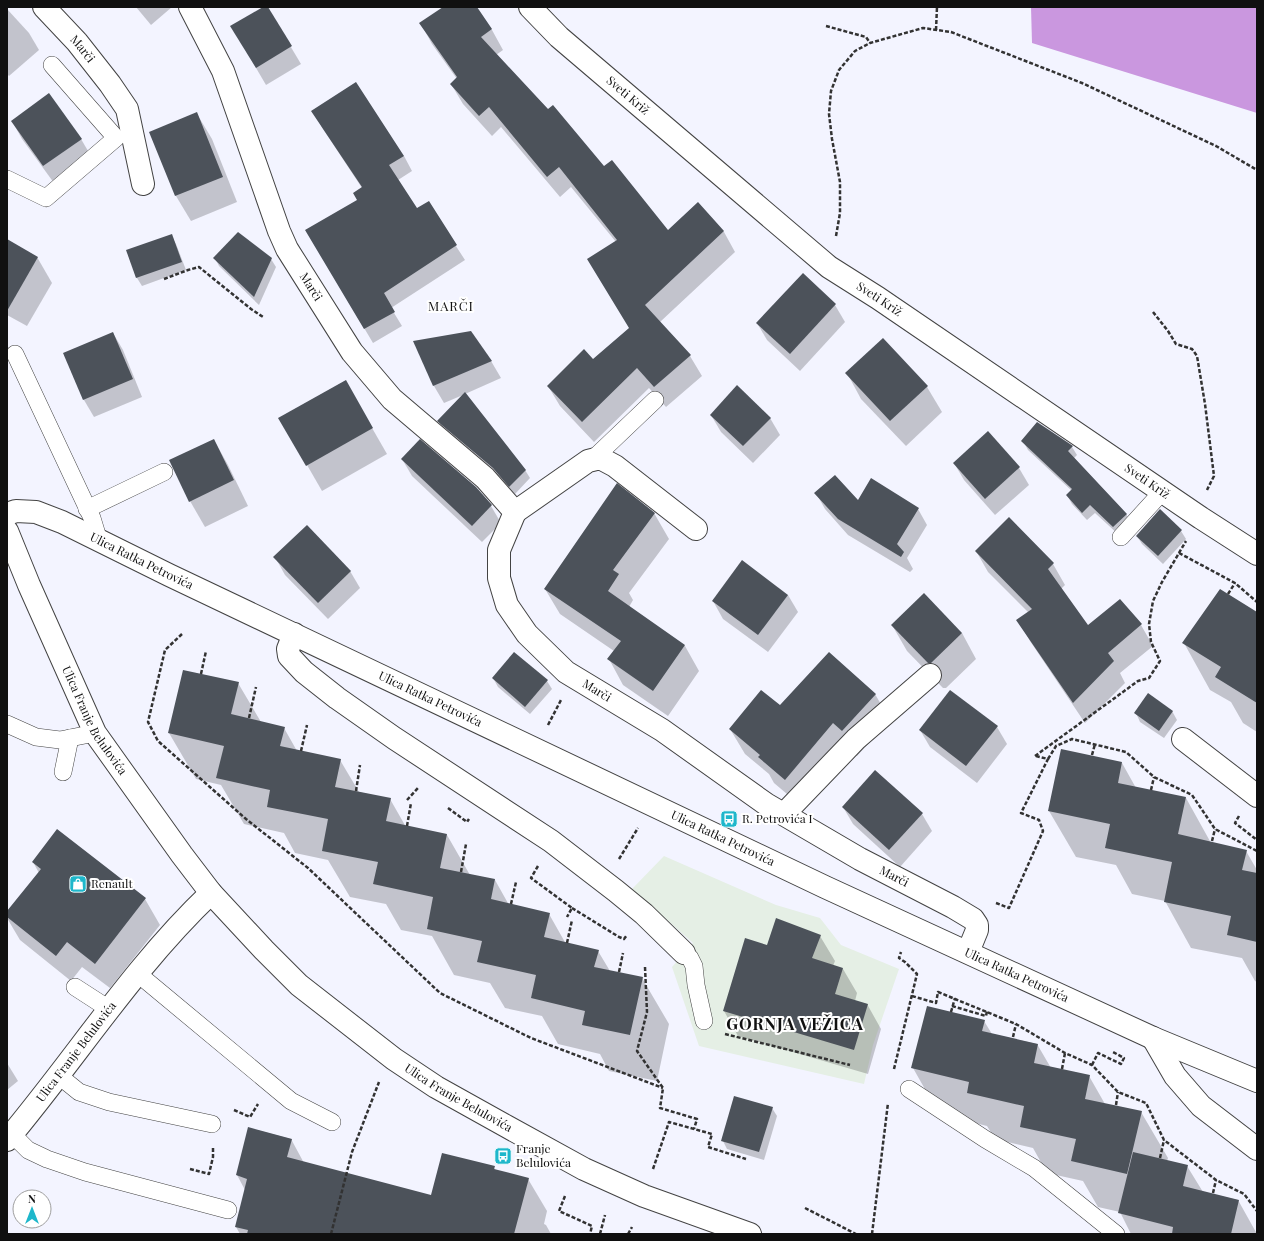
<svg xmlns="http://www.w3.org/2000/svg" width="1264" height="1241" font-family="'Playfair Display',serif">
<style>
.industrial{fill:#e5efe5}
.forest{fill:#ca97df}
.shadow{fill:#0003}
.building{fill:#4c525a}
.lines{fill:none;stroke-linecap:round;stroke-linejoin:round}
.lane-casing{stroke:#434343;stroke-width:18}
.street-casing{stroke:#434343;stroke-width:24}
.path{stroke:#323232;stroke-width:2.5;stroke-dasharray:4 2;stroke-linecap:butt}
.lane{stroke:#fff;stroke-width:17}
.street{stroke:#fff;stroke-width:22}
.labels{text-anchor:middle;stroke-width:4;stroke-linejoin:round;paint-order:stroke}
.street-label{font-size:12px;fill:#101010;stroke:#fff}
.poi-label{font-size:12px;fill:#101010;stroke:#fff;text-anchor:start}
.neighbourhood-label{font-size:13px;letter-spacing:1px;fill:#101010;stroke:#fff}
.district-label{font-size:16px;font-weight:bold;letter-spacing:1px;fill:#101010;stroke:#fff}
</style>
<rect width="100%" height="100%" fill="#f3f4ff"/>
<path class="industrial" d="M 664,856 L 776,905 L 820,918 L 841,945 L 899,969 L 873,1045 L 864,1084 L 699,1046 L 672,967 L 693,943 L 632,889 Z"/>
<path class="forest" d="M 1031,7 L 1257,7 L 1257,113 L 1032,43 Z"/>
<g class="shadow">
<path d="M 136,7 L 172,7 L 151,25 Z"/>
<path d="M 265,7 L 267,7 L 301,64 L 266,85 L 242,44 Z"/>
<path d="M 444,7 L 476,7 L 492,30 L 503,50 L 496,55 L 604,168 L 668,232 L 698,204 L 724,232 L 735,252 L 660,322 L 690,356 L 702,376 L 666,407 L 649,388 L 594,442 L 560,406 L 548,386 L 593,360 L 630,328 L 616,242 L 571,187 L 560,197 L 501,127 L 492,136 L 463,104 L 451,84 L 457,79 L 432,44 L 421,24 Z"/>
<path d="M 7,9 L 29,33 L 39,50 L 9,76 L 7,74 Z"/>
<path d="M 197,114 L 212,139 L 237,202 L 191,221 L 176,196 L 150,133 Z"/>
<path d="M 12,121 L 81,139 L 91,156 L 54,183 L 22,139 Z"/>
<path d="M 321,126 L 404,156 L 412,171 L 398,180 L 417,210 L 428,203 L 465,260 L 391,308 L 402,326 L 373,343 L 315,245 L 358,200 L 362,188 Z"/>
<path d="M 171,235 L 176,244 L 186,270 L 142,286 L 137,278 L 127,251 Z"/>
<path d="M 7,240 L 37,257 L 52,283 L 27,326 L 7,315 Z"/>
<path d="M 215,258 L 271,259 L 276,267 L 259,305 L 219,266 Z"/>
<path d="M 803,274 L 835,305 L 845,322 L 800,371 L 767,340 L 757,323 Z"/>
<path d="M 113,333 L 123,350 L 142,397 L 94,417 L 84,400 L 64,354 Z"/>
<path d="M 883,340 L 927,387 L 942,412 L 906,446 L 861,399 L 847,373 Z"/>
<path d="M 415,342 L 491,361 L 501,378 L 465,394 L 525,470 L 530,478 L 515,494 L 499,477 L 443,429 L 438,421 L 463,395 L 444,403 L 434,386 Z"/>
<path d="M 345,381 L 387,454 L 322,491 L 280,418 Z"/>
<path d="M 711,415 L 770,418 L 780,435 L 753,463 L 721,432 Z"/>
<path d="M 214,440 L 228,465 L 248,506 L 205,527 L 190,501 Z"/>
<path d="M 1023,441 L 1072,447 L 1077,455 L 1074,458 L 1126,514 L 1131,522 L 1119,535 L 1095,513 L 1087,520 L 1072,504 L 1067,495 L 1072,491 L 1028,450 Z"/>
<path d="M 402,459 L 491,506 L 501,523 L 482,542 L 412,476 Z"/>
<path d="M 954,463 L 1019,468 L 1029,485 L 995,515 L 964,480 Z"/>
<path d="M 816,493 L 858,501 L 918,509 L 927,525 L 907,558 L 913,569 L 910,572 L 848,535 L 825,509 Z"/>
<path d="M 1160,511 L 1181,531 L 1186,539 L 1163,564 L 1142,544 L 1137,536 Z"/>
<path d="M 654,513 L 669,539 L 629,593 L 633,600 L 629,607 L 685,646 L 699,671 L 668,716 L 623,685 L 609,659 L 614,651 L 560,614 L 545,589 Z"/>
<path d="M 976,551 L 1053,564 L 1065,585 L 1061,589 L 1088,627 L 1120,601 L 1141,625 L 1153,646 L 1120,673 L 1125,683 L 1085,723 L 1030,641 L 1018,620 L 1029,613 L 988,572 Z"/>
<path d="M 275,557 L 350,571 L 360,588 L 328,619 L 285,575 Z"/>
<path d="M 788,595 L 798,612 L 768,652 L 723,619 L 713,601 Z"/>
<path d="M 1257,615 L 1257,732 L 1243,723 L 1231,702 L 1210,690 L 1184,643 Z"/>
<path d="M 892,625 L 962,633 L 976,659 L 946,688 L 943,688 L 907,651 Z"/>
<path d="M 493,678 L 547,681 L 552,689 L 530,714 L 498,687 Z"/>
<path d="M 238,683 L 261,722 L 284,728 L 297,751 L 340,760 L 359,792 L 390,799 L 406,827 L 447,835 L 470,875 L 495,880 L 509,905 L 549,914 L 566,944 L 598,951 L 610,971 L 642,978 L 669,1024 L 657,1081 L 609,1071 L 600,1054 L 558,1044 L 542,1016 L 505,1008 L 490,983 L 454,975 L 432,936 L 401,930 L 386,904 L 350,897 L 328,860 L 295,853 L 284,833 L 244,824 L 221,785 L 196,779 L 169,733 Z"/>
<path d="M 875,694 L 890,720 L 857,756 L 848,748 L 800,805 L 774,783 L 769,774 L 745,754 L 730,729 L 780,707 Z"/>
<path d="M 1172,711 L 1177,720 L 1164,738 L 1140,722 L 1136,713 Z"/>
<path d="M 997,727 L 1007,744 L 977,783 L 930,747 L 920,730 Z"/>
<path d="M 1122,763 L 1136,788 L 1186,798 L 1211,843 L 1246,851 L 1257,870 L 1257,982 L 1255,981 L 1242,958 L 1191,948 L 1165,901 L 1132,894 L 1116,865 L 1076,857 L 1049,811 Z"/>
<path d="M 843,807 L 922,814 L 932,831 L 900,867 L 853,824 Z"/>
<path d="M 33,862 L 145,899 L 160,925 L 110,988 L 82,967 L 71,981 L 20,940 L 7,918 L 7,913 L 39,873 Z"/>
<path d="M 820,936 L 835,961 L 833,966 L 843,969 L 857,993 L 855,1001 L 867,1004 L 881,1029 L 868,1074 L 738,1036 L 724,1011 L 767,946 Z"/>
<path d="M 984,1021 L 992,1034 L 1037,1044 L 1051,1068 L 1089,1076 L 1105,1104 L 1141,1112 L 1168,1158 L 1167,1161 L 1187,1166 L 1203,1192 L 1238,1200 L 1257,1234 L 1131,1234 L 1120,1212 L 1098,1207 L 1083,1181 L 1047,1173 L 1033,1148 L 995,1139 L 987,1126 L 939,1114 L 913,1068 Z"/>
<path d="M 7,1063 L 18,1081 L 7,1090 Z"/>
<path d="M 772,1108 L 777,1116 L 764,1160 L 727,1149 L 723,1141 Z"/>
<path d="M 249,1128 L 291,1139 L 304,1163 L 431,1196 L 494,1167 L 496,1171 L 528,1179 L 547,1211 L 544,1224 L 546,1225 L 551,1234 L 240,1234 L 236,1227 L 245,1190 L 237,1175 Z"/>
</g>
<g class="building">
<path d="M 263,7 L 268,7 L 292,46 L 256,68 L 230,26 Z"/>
<path d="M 443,7 L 477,7 L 492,29 L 481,37 L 548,109 L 553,105 L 604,166 L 612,160 L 668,230 L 698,202 L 724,231 L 645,305 L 691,355 L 654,387 L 637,368 L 582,422 L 547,386 L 584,349 L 593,359 L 629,328 L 587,259 L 617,240 L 559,167 L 547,177 L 489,107 L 479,116 L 450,84 L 457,77 L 419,23 Z"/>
<path d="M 356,82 L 404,156 L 389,165 L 417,208 L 429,201 L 457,245 L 384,293 L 395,312 L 364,329 L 305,230 L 357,200 L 353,193 L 362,187 L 311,111 Z"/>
<path d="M 49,93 L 82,139 L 43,166 L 11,121 Z"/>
<path d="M 197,112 L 223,177 L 175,196 L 149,132 Z"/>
<path d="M 238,232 L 272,258 L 254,297 L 213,258 Z"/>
<path d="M 172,234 L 182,262 L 136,278 L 126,250 Z"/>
<path d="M 7,239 L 38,257 L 7,311 Z"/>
<path d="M 803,273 L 836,304 L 790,354 L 756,323 Z"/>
<path d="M 471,331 L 492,361 L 433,386 L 413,341 Z"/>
<path d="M 113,332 L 133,379 L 83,400 L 63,353 Z"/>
<path d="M 883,338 L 928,386 L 890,421 L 845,373 Z"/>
<path d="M 346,380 L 373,428 L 306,466 L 278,418 Z"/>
<path d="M 737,385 L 771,418 L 743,446 L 710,415 Z"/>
<path d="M 465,392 L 526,470 L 509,487 L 493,468 L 437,421 Z"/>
<path d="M 1037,422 L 1073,446 L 1068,451 L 1127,514 L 1113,527 L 1090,505 L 1082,513 L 1066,495 L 1072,489 L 1021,441 Z"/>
<path d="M 988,431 L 1020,467 L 985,499 L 953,463 Z"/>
<path d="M 214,439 L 234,480 L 189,502 L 169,460 Z"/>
<path d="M 420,439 L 476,487 L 492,505 L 472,526 L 401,459 Z"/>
<path d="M 835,475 L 858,500 L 871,478 L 919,508 L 897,544 L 904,552 L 901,557 L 838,519 L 814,493 Z"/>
<path d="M 617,483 L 655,513 L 613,570 L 619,574 L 608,591 L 685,645 L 653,691 L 607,659 L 621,641 L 544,589 Z"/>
<path d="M 1160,509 L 1182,530 L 1158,556 L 1136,536 Z"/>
<path d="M 1009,517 L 1054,563 L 1048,569 L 1088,625 L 1120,599 L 1142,624 L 1108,653 L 1114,661 L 1073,703 L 1016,620 L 1032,609 L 975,551 Z"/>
<path d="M 307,525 L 351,571 L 318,603 L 273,557 Z"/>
<path d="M 742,560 L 788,595 L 758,635 L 712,601 Z"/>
<path d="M 1220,589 L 1257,612 L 1257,703 L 1215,677 L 1221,667 L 1182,643 Z"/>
<path d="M 924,593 L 962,633 L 931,663 L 928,663 L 891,625 Z"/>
<path d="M 514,652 L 548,680 L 525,707 L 492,678 Z"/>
<path d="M 829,652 L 876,694 L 842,731 L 833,723 L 785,780 L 758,757 L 760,755 L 729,729 L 761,690 L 780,705 Z"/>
<path d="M 183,670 L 239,682 L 231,714 L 285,727 L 280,746 L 341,759 L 335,787 L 391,798 L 386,821 L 447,834 L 440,868 L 495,879 L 491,899 L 550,913 L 544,937 L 599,950 L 594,967 L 643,977 L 630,1035 L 582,1025 L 585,1011 L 531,998 L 536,975 L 477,962 L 482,941 L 427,929 L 433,897 L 373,884 L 378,862 L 322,851 L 328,819 L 267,807 L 270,790 L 216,778 L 224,746 L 168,733 Z"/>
<path d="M 950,690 L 998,726 L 966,766 L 919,730 Z"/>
<path d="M 1148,693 L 1173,711 L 1159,731 L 1134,713 Z"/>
<path d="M 1061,749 L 1122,762 L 1118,783 L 1186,797 L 1178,834 L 1247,850 L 1242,870 L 1257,873 L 1257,942 L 1227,935 L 1231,916 L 1164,902 L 1172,862 L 1105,848 L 1110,824 L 1048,811 Z"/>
<path d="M 875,770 L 923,813 L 889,850 L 842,807 Z"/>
<path d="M 57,829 L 146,898 L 95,964 L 67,942 L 56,956 L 7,917 L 7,911 L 41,869 L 32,862 Z"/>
<path d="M 776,918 L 821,935 L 812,958 L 843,968 L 835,994 L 868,1004 L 854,1050 L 723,1011 L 745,938 L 767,945 Z"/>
<path d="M 927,1006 L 985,1020 L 982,1031 L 1038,1044 L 1034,1063 L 1090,1075 L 1085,1099 L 1142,1111 L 1127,1174 L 1071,1161 L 1076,1139 L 1020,1127 L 1024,1106 L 967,1093 L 969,1082 L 911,1068 Z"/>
<path d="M 734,1096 L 773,1107 L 759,1152 L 721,1141 Z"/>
<path d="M 248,1127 L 292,1139 L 287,1157 L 431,1195 L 442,1153 L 495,1166 L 494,1169 L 529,1178 L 514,1234 L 247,1234 L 248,1230 L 235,1227 L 247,1179 L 236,1175 Z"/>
<path d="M 1133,1152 L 1188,1165 L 1183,1186 L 1239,1200 L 1231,1234 L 1172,1234 L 1173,1227 L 1118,1213 Z"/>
</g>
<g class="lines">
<defs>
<g id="lane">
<path d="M 7,179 L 46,198 L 116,138 L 52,65"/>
<path d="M 15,354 L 92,518 L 99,541"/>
<path d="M 592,460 L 655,400"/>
<path d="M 87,509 L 164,472"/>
<path d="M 1121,537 L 1162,492"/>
<path d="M 7,724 L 36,737 L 60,740 L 95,733"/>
<path d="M 63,772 L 70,738"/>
<path d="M 684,953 L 690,958 L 694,966 L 696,985 L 704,1021"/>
<path d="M 137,973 L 291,1101 L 332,1122"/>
<path d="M 75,987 L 109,1009"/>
<path d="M 58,1075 L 79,1092 L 109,1102 L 212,1124"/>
<path d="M 909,1089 L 985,1139 L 1034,1168 L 1116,1234"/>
<path d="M 12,1134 L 28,1150 L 47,1159 L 85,1172 L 228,1210"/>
</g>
<g id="street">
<path id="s1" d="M 44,7 L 77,42 L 110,84 L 127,109 L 143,184"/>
<path id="s2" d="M 190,7 L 223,71 L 279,231 L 287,249 L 352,352 L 392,399 L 485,478 L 515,512 L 588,461 L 600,458 L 615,466 L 696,529"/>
<path id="s3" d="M 530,7 L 559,37 L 829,267 L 878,298 L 1201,518 L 1257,554"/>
<path id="s4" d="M 515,512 L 499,550 L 499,578 L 507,605 L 527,634 L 566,672 L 662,730 L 766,804 L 860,859 L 953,907 L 973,919 L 977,925 L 977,930 L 968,952"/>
<path id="s5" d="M 7,514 L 16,511 L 36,512 L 62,522 L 169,575 L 825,887 L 1153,1038 L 1257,1081"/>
<path id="s6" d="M 7,531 L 29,585 L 95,733 L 182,855 L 211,893 L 264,950 L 299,985 L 394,1059 L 436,1087 L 506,1126 L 584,1169 L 644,1196 L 750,1234"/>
<path d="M 294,634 L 288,649 L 289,656 L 304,672 L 337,698 L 394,738 L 551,841 L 616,891 L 644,914 L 684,953"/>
<path d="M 1183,739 L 1257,796"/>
<path d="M 784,814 L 856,739 L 930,675"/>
<path d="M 1153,1038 L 1175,1076 L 1201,1106 L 1257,1149"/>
<path id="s7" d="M 7,1140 C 76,1058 133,967 211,893"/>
</g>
</defs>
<use href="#lane" class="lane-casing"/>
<use href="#street" class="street-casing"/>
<g class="path">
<path d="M 826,26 L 866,37 L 870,43"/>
<path d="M 936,30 L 937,7"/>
<path d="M 836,236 L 840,213 L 840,182 L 832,139 L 829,114 L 831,91 L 839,70 L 855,51 L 870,43 L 923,28 L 951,32 L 1082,83 L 1216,146 L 1257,170"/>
<path d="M 164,279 L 188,270 L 199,267 L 251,309 L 263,317"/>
<path d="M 1153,312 L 1168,331 L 1176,344 L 1192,349 L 1197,356 L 1205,404 L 1214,476 L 1207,490"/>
<path d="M 1179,553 L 1235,583 L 1257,602"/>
<path d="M 1228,594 L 1235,583"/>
<path d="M 182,634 L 165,650 L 148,722 L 158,741 L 246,819 L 308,868 L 440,993 L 531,1038 L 663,1088"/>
<path d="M 201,674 L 206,651"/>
<path d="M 249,718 L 256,687"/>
<path d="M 548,725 L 561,700"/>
<path d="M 301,751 L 307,725"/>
<path d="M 1092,755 L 1095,744"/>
<path d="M 1035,756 L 1138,681 L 1149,678 L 1160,661 L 1151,642 L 1149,624 L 1153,601 L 1162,582 L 1186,541"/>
<path d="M 1048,759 L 1056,746 L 1072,739 L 1126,752 L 1154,777 L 1192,795 L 1215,829 L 1257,851"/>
<path d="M 1151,790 L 1154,777"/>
<path d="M 356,791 L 360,765"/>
<path d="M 407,800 L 418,788 L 417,787"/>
<path d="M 448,808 L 467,822 L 469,819"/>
<path d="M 1239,816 L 1235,823 L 1257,840"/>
<path d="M 407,826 L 411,803"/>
<path d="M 1212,841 L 1215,829"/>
<path d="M 619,859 L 638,828"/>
<path d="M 538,866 L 531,878 L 572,908 L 567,917"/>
<path d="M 461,872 L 466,844"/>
<path d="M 996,903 L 1009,908 L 1043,831 L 1039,820 L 1021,813 L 1048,759 L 1036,756"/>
<path d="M 511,904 L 516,882"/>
<path d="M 572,908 L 619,937 L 624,939 L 627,935"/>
<path d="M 567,943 L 572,920"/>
<path d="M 645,967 L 647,1012 L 637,1051 L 663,1088 L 660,1108 L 697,1119 L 694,1129"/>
<path d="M 619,972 L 623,953"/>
<path d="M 912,996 L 936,1003 L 938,992 L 1016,1024 L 1065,1053 L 1092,1065 L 1118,1092 L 1146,1103 L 1164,1140 L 1216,1180 L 1244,1194 L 1257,1211"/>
<path d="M 952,1006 L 986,1016 L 987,1011"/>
<path d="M 951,1012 L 955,998"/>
<path d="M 725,1034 L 850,1065"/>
<path d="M 1013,1037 L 1016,1024"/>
<path d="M 1092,1065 L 1098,1053 L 1121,1064 L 1124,1058 L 1113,1052"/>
<path d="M 894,1069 L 917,974 L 905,962 L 899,958 L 901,952"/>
<path d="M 1062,1069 L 1065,1053"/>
<path d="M 1116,1105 L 1118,1092"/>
<path d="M 234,1110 L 250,1117 L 258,1104"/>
<path d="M 1160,1158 L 1164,1140"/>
<path d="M 190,1169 L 209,1174 L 213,1157 L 213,1148"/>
<path d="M 653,1169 L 669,1122 L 712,1134 L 708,1147 L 746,1159"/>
<path d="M 1213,1193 L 1216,1180"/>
<path d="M 565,1196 L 559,1211 L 592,1226 L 590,1234"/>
<path d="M 805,1208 L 856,1234"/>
<path d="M 331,1234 L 352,1152 L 379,1082"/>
<path d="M 600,1234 L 605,1215"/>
<path d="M 628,1234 L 632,1227"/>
<path d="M 872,1234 L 888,1103"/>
</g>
<use href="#lane" class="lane"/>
<use href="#street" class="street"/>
</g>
<defs>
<symbol id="bus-square" viewBox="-11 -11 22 22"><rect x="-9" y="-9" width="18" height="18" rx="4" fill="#1eb7cb" stroke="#fff"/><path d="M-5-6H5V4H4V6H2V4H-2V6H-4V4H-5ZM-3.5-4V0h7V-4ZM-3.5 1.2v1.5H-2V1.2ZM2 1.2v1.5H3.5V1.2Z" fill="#fff"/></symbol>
<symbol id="shop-square" viewBox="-11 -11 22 22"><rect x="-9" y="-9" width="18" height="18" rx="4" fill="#1eb7cb" stroke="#fff"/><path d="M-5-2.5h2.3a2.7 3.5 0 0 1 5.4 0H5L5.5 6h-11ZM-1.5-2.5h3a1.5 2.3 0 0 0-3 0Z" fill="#fff"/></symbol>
</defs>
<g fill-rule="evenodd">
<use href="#bus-square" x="719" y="809" width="20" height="20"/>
<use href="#shop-square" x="68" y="874" width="20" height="20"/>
<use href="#bus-square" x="493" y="1146" width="20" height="20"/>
</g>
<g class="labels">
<g class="street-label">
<text dy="4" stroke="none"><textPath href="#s1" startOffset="57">Marči</textPath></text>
<text dy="4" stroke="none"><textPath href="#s3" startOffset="132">Sveti Križ</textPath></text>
<text dy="4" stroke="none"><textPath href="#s2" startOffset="306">Marči</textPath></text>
<text dy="4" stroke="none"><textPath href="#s3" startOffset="456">Sveti Križ</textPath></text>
<text dy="4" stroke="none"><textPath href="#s3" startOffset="780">Sveti Križ</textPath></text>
<text dy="4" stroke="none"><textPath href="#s5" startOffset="146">Ulica Ratka Petrovića</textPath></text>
<text dy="4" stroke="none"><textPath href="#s4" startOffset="223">Marči</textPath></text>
<text dy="4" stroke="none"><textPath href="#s5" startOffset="466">Ulica Ratka Petrovića</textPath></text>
<text dy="4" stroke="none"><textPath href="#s6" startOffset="209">Ulica Franje Belulovića</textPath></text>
<text dy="4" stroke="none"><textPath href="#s5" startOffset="790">Ulica Ratka Petrovića</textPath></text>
<text dy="4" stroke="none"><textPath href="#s4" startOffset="574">Marči</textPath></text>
<text dy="4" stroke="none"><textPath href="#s5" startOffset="1114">Ulica Ratka Petrovića</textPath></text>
<text dy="4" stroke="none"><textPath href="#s7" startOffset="112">Ulica Franje Belulovića</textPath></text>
<text dy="4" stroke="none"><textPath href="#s6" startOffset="741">Ulica Franje Belulovića</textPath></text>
</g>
<g class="poi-label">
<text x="742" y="823">R. Petrovića I</text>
<text x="91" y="888">Renault</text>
<text x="516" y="1153">Franje<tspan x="516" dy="14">Belulovića</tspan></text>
</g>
<g class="neighbourhood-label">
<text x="451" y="311">MARČI</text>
</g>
<g class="district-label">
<text x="795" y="1030">GORNJA VEŽICA</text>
</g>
</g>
<rect width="1264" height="1241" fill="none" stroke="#101010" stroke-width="16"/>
<g transform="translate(32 1209)"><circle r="19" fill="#ffffff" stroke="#9f9f9f"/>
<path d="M0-3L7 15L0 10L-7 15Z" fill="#1eb7cb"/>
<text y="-6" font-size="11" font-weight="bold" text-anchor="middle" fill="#101010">N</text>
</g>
</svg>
